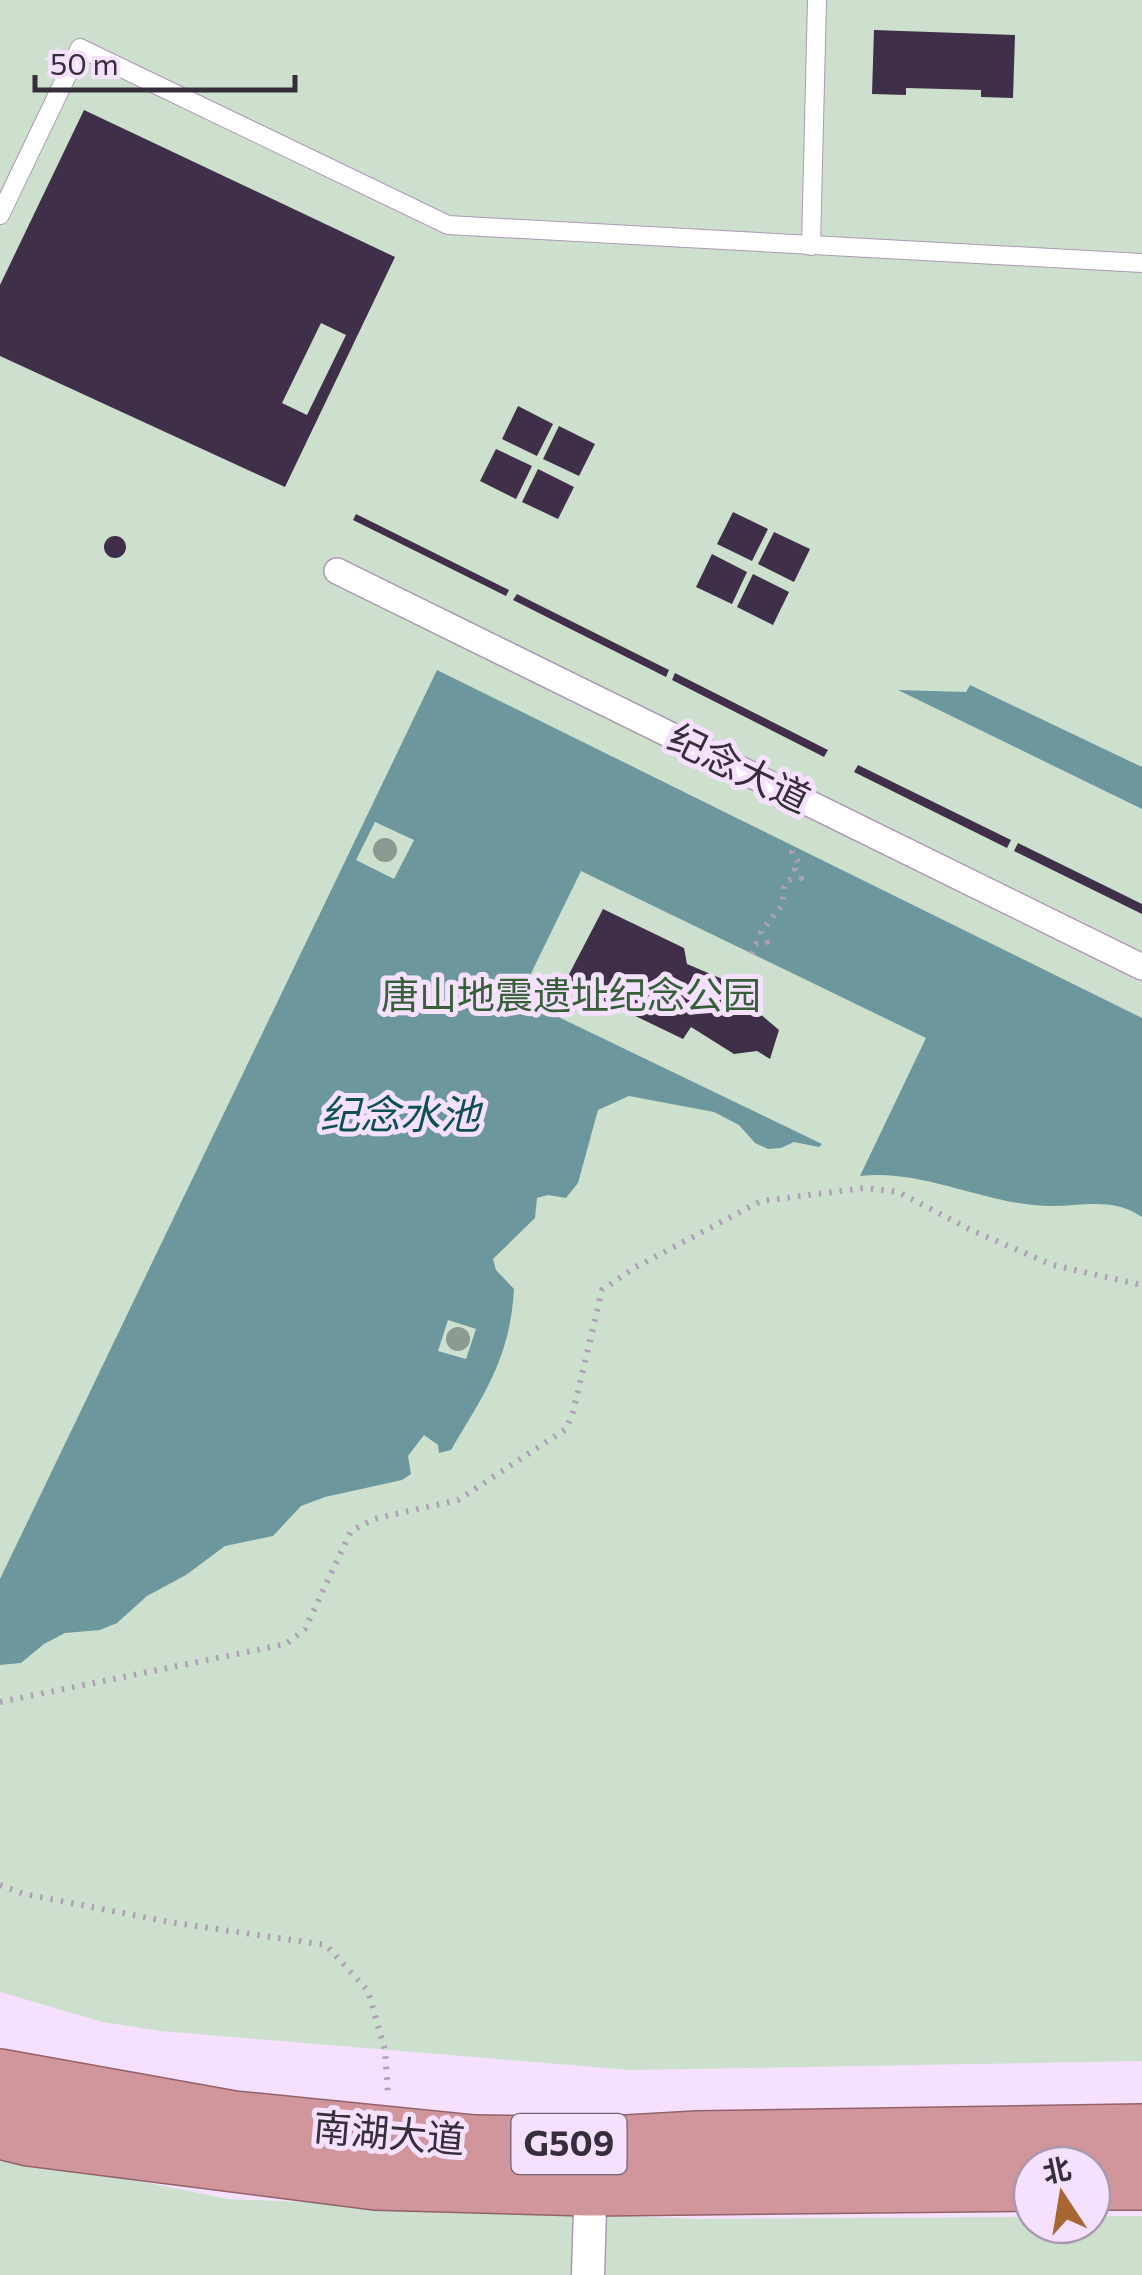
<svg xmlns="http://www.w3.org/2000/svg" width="1142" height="2275" font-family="Commissioner,'Noto Sans SC',sans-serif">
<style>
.green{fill:#cde0cd}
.water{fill:#6c989d;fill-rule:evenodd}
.building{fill:#402f48;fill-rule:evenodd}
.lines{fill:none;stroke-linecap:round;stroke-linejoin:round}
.service-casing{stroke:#ac98b4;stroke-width:20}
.pedestrian-casing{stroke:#ac98b4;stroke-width:28}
.minor-casing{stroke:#ac98b4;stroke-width:35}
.trunk-casing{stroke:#926169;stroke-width:58}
.path{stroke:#b0a0b7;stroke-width:6;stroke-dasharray:2.5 8;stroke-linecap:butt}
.service{stroke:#fff;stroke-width:18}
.pedestrian{stroke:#fff;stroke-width:25}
.minor{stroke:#fff;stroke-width:32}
.trunk{stroke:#d0969b;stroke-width:55}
.tree{fill:#8c9a92}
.labels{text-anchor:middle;stroke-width:10;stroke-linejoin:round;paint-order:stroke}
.shield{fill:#f5e0fe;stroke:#6f6375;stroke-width:2.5}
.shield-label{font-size:35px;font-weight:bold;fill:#362e3a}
.street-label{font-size:38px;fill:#362e3a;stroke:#f5e0fe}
.park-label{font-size:38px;fill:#376039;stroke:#f5e0fe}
.water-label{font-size:40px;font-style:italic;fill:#0d5056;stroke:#f5e0fe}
</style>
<rect width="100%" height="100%" fill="#f5e0fe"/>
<g class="green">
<path d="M 0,0 L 1142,0 L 1142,2061 L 631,2070 L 161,2031 L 103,2022 L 0,1992 Z"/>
<path d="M 0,2153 L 228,2199 L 697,2219 L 1032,2217 L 1032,2225 L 1092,2225 L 1092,2216 L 1142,2216 L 1142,2275 L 0,2275 Z"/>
</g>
<g class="water">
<path d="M 437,670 L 1142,1018 L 1142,1217 C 1113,1197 1084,1206 1052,1206 C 987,1206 924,1168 860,1176 L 926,1038 L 581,871 L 519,998 L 822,1144 L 819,1147 L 794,1142 L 781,1148 L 768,1149 L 755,1143 L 739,1125 L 714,1112 L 629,1096 L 598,1110 L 578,1183 L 566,1198 L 548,1195 L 537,1198 L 535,1218 L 493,1259 L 496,1270 L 514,1289 C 510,1358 485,1393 451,1450 L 439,1453 L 438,1445 L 424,1435 L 408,1456 L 411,1474 L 402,1480 L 325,1497 L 301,1506 L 273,1536 L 225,1546 L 186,1575 L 147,1596 L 117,1623 L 100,1630 L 65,1633 L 44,1644 L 21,1663 L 0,1665 L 0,1579 ZM 375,822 L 414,840 L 394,879 L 356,860 ZM 448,1320 L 476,1329 L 466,1359 L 438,1351 Z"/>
<path d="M 970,685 L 1142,767 L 1142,809 L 898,690 L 966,692 Z"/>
</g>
<g class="building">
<path d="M 874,30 L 1015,35 L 1013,98 L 981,97 L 981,90 L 906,88 L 906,95 L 872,94 Z"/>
<path d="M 84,110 L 395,257 L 285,487 L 0,356 L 0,285 ZM 321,323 L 346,335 L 307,415 L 282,403 Z"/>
<path d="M 518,406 L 553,424 L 537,456 L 502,439 Z"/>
<path d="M 559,426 L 595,444 L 579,476 L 543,459 Z"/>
<path d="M 496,449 L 532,466 L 516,499 L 480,481 Z"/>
<path d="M 538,469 L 574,487 L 558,519 L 522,502 Z"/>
<path d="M 733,512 L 768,529 L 752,561 L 717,544 Z"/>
<path d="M 356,514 L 509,590 L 506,596 L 353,520 Z"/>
<path d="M 774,532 L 810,549 L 794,582 L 758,564 Z"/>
<circle cx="115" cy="547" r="11"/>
<path d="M 712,554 L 747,572 L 732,604 L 696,587 Z"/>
<path d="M 753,574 L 789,592 L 773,625 L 737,607 Z"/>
<path d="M 517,594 L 669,670 L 666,677 L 513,600 Z"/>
<path d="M 675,673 L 828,750 L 824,757 L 672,680 Z"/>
<path d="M 858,765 L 1011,840 L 1007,848 L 854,772 Z"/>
<path d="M 1018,843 L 1142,904 L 1142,914 L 1014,851 Z"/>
<path d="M 603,909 L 684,948 L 687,964 L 741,987 L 740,997 L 779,1030 L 770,1059 L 757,1051 L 734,1054 L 691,1027 L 683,1039 L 565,982 Z"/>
</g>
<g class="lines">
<defs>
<g id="service">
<path d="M 0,215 L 80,48 L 448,225 L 1142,263"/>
<path d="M 811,246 L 817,0"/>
</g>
<path id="pedestrian" d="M 337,571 L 1142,967"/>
<path id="minor" d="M 588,2275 L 591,2175"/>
<g id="trunk">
<path d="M 0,2077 L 234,2119 L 474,2143 L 592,2145 L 698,2139 L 1142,2132"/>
<path d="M 0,2131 L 29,2138 L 376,2182 L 590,2188 L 1032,2183"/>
<path d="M 1092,2182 L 1142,2182"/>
</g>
</defs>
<use href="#service" class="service-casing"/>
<use href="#pedestrian" class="pedestrian-casing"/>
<use href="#minor" class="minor-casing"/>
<use href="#trunk" class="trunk-casing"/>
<g class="path">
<path d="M 752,954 L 756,944 L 767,942 L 761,932 L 782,905 L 784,887 L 789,880 L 801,878 L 795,869 L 799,863 L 792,852 L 796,848"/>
<path d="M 0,1702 L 286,1644 L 305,1629 L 351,1531 L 374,1519 L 458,1500 L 566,1429 L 573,1412 L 602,1290 L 634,1268 L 761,1201 L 865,1188 L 898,1192 L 971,1230 L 1053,1265 L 1142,1285"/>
<path d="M 0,1885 L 24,1894 L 169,1922 L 326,1945 L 368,1991 L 385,2050 L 388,2093"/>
</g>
<use href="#service" class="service"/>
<use href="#pedestrian" class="pedestrian"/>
<use href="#minor" class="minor"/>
<use href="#trunk" class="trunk"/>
</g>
<g class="tree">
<circle cx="385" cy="850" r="12"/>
<circle cx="458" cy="1339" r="12"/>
</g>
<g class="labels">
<rect class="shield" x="511.5" y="2114" width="115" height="60" rx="8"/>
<g class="shield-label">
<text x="569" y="2156">G509</text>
</g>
<g class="street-label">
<text transform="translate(739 769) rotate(26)" y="13">纪念大道</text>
<text transform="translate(389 2134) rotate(5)" y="13">南湖大道</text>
</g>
<g class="park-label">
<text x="571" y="1009">唐山地震遗址纪念公园</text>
</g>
<g class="water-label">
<text x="400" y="1129">纪念水池</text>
</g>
</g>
<g transform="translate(1062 2195) rotate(348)"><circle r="48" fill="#f5e0fe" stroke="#a999b0" stroke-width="2.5"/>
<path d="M0-8L18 38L0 25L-18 38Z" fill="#a76631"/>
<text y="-15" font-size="28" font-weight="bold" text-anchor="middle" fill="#362e3a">北</text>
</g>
<path d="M35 75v15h260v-15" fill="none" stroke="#362e3a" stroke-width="5"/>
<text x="50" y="75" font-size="30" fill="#362e3a" stroke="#f5e0fe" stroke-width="8" paint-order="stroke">50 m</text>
</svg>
